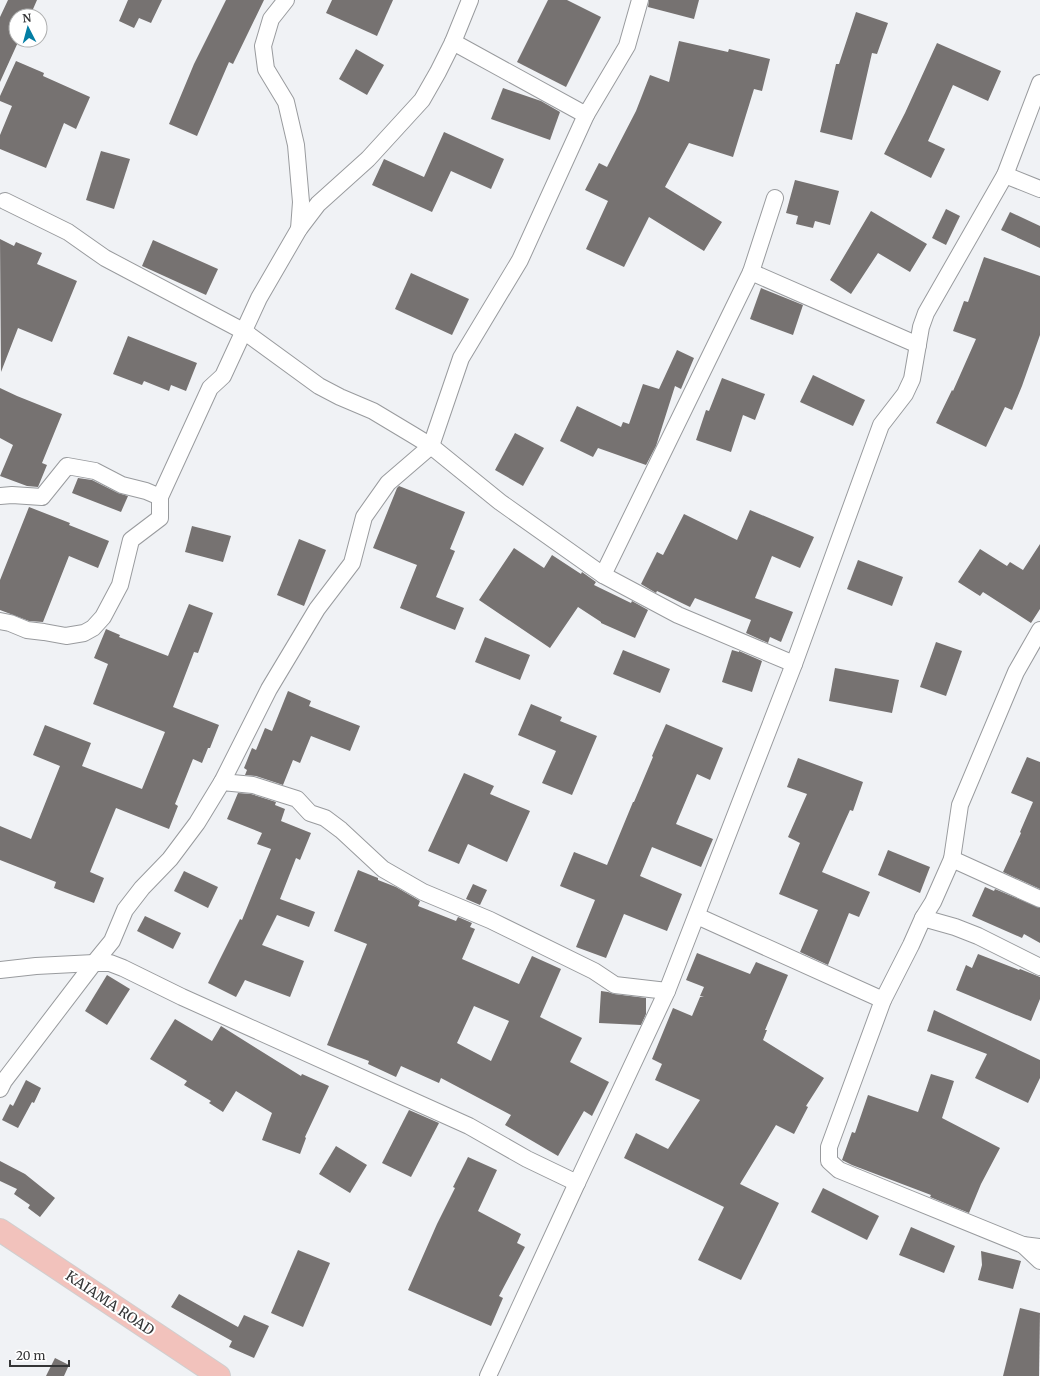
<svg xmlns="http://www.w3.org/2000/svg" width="1040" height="1376" font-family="Merriweather,serif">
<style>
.building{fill:#767271;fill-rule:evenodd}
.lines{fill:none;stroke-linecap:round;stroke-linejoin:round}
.minor-casing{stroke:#999b9e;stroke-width:18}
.trunk-casing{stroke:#cfcfcf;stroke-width:24}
.minor{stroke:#fff;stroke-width:16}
.trunk{stroke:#f2c2bc;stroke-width:22}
.labels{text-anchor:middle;stroke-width:4;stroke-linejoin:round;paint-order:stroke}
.street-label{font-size:14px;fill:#353637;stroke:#fff}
</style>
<rect width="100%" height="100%" fill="#f0f2f5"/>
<g class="building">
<path d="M 8,0 L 37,0 L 30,16 L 16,16 L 16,40 L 19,40 L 0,82 L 0,17 Z"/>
<path d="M 128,0 L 162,0 L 151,23 L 139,18 L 134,28 L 119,21 Z"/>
<path d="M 226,0 L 264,0 L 233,64 L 229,62 L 197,136 L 169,124 L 194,64 Z"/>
<path d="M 332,0 L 393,0 L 377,36 L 326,13 Z"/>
<path d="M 548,0 L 567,0 L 601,17 L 566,87 L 517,62 Z"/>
<path d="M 649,0 L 699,0 L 694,19 L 648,7 Z"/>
<path d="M 856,12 L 888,23 L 877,54 L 872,53 L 852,140 L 820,132 L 836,64 L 839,64 Z"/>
<path d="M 679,41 L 728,52 L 729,49 L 770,59 L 762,91 L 754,89 L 733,157 L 689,143 L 665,187 L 722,222 L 704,251 L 649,217 L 624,267 L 586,249 L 608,201 L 585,190 L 599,163 L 607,167 L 636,111 L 650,75 L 669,82 Z"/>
<path d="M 937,43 L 1001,71 L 988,101 L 953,85 L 928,141 L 945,149 L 931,178 L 884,154 L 905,113 Z"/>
<path d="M 356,49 L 384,65 L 367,95 L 339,79 Z"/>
<path d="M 16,61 L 44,73 L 43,76 L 90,97 L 76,129 L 64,123 L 46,168 L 0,149 L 0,135 L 12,106 L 0,101 L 0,96 Z"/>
<path d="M 503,88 L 541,101 L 560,112 L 550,140 L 491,119 Z"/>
<path d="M 444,132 L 504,159 L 491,189 L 451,171 L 432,212 L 372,185 L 384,159 L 424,177 Z"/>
<path d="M 101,151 L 130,159 L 114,209 L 86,200 Z"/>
<path d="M 795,180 L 839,191 L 830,225 L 815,221 L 813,228 L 796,224 L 798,216 L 786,213 Z"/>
<path d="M 946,209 L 960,216 L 946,245 L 932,238 Z"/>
<path d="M 871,211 L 927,244 L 910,272 L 878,253 L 851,294 L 830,280 Z"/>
<path d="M 1010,212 L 1040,226 L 1040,248 L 1001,230 Z"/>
<path d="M 0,239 L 14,246 L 16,242 L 42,253 L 37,264 L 77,281 L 52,342 L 18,328 L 1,372 Z"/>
<path d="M 153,240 L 218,269 L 206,295 L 142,266 Z"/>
<path d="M 984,257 L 1040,276 L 1040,335 L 1022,386 L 1012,410 L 1005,407 L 986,447 L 936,423 L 952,390 L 953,391 L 976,339 L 953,331 L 964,301 L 968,302 Z"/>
<path d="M 411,273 L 469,299 L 452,335 L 395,309 Z"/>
<path d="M 761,288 L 803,305 L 793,335 L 750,319 Z"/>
<path d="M 128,336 L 197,363 L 186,391 L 171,385 L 169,391 L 144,381 L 142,385 L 113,374 Z"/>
<path d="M 677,350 L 694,358 L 681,389 L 675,386 L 656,446 L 646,465 L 598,448 L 593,457 L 560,441 L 577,406 L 621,427 L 623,422 L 629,424 L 643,384 L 659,389 Z"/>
<path d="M 813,375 L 865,400 L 853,426 L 800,402 Z"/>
<path d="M 722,378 L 765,394 L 755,420 L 743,415 L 731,452 L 696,440 L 706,410 L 709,411 Z"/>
<path d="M 0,388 L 17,396 L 62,414 L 42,463 L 47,465 L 38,487 L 27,486 L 0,476 L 13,445 L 0,438 Z"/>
<path d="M 515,433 L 544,448 L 523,486 L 495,470 Z"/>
<path d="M 78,478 L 92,480 L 118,493 L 128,496 L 121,512 L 72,493 Z"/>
<path d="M 399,486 L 465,512 L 450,549 L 455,551 L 436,597 L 464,608 L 455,630 L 400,608 L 417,565 L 373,548 L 397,488 Z"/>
<path d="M 29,507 L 70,523 L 69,525 L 109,541 L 98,568 L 69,556 L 43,622 L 29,621 L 0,610 L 0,580 Z"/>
<path d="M 750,510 L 814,537 L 800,568 L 772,556 L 755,598 L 793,612 L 781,642 L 770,637 L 768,643 L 746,633 L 751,620 L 695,598 L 690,607 L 657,591 L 656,593 L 641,584 L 657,552 L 663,555 L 684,514 L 737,540 Z"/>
<path d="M 192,526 L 231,536 L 223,562 L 185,552 Z"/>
<path d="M 299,539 L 326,550 L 304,606 L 277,595 Z"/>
<path d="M 1040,544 L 1040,609 L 1031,623 L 983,592 L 980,596 L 958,582 L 980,549 L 1007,566 L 1010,562 L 1023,570 Z"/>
<path d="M 514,548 L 544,568 L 552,555 L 581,574 L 582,572 L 596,582 L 594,585 L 631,603 L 632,601 L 648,610 L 635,638 L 601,623 L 601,622 L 578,607 L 550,648 L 479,600 Z"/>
<path d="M 858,560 L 903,577 L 892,606 L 847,589 Z"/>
<path d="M 189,604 L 213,613 L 198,653 L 194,652 L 173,707 L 219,725 L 210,748 L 208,748 L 202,763 L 193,759 L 175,804 L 178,806 L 169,829 L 116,808 L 90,872 L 104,878 L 94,903 L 54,888 L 56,882 L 0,860 L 0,826 L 31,839 L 60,766 L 33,755 L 45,725 L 91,743 L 82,766 L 142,789 L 165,732 L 93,704 L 108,664 L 94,658 L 106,629 L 120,635 L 119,637 L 168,656 Z"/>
<path d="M 485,637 L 530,655 L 520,680 L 475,662 Z"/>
<path d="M 936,642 L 962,651 L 946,696 L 920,687 Z"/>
<path d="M 623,650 L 670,669 L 660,693 L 613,674 Z"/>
<path d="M 732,650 L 739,652 L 739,651 L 762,661 L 752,692 L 722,682 Z"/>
<path d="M 835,668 L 899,680 L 892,713 L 829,701 Z"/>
<path d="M 288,691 L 311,701 L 309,706 L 360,726 L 350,751 L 311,736 L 300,763 L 293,760 L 283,785 L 256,776 L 245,775 L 247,770 L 244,768 L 252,748 L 256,750 L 265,728 L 272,731 Z"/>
<path d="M 531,704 L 562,717 L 560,721 L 597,736 L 572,795 L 542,783 L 556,751 L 518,735 Z"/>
<path d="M 666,724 L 723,748 L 710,780 L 697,774 L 676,824 L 713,839 L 701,867 L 652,847 L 640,876 L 682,894 L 667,931 L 624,914 L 606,958 L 576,947 L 595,900 L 560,886 L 574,852 L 607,865 L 633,802 L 634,802 L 653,757 L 652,756 Z"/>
<path d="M 1027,757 L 1040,762 L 1040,889 L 1003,872 L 1021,833 L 1020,832 L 1033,802 L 1011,793 Z"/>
<path d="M 798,758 L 863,782 L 853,811 L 850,810 L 822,872 L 870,892 L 859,917 L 849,913 L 828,965 L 800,952 L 818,910 L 779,894 L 800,843 L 788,837 L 807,794 L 787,787 Z"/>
<path d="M 464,773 L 494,786 L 490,794 L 530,811 L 507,862 L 468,844 L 459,864 L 428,851 Z"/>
<path d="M 238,793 L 251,794 L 276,802 L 275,805 L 285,809 L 281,821 L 311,833 L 300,860 L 296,858 L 280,899 L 315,912 L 309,927 L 277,915 L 262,945 L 304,961 L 290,997 L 245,980 L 236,997 L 208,983 L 240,919 L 242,920 L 271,849 L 257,844 L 262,833 L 227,819 Z"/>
<path d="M 888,850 L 930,867 L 920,893 L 878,875 Z"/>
<path d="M 358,870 L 378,878 L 378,880 L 396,887 L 420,901 L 418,906 L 456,921 L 458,917 L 472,923 L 470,927 L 475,929 L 462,959 L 519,984 L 532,956 L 561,969 L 540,1017 L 582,1038 L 570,1062 L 609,1082 L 592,1116 L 584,1111 L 558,1156 L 505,1125 L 511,1115 L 441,1078 L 439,1083 L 401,1066 L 396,1077 L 368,1064 L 369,1061 L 327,1045 L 367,944 L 334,931 ZM 474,1006 L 509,1021 L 491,1061 L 457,1043 Z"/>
<path d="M 184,871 L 218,887 L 208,908 L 174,891 Z"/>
<path d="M 473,884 L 487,890 L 480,905 L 466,899 Z"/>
<path d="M 985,887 L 994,891 L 995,889 L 1040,908 L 1040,943 L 1024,934 L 1022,938 L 972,916 Z"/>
<path d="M 145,916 L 181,933 L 173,949 L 137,931 Z"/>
<path d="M 697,953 L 750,974 L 756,962 L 788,975 L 765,1030 L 767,1030 L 763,1040 L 824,1078 L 806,1106 L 808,1107 L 794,1134 L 776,1125 L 740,1184 L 779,1203 L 741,1280 L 698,1260 L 724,1207 L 624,1158 L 636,1133 L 668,1149 L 700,1100 L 655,1080 L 662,1064 L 652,1059 L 673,1008 L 692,1016 L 700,997 L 704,997 L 700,996 L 704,987 L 686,980 Z"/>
<path d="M 978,954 L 1019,970 L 1020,969 L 1040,977 L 1040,999 L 1031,1021 L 956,990 L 966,965 L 972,968 Z"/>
<path d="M 107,975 L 130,989 L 107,1025 L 85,1011 Z"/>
<path d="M 601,991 L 608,992 L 614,994 L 646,998 L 646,1014 L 641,1025 L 599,1023 Z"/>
<path d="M 934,1010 L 1040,1060 L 1040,1078 L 1028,1103 L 975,1078 L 987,1054 L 927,1031 Z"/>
<path d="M 175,1019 L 212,1041 L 221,1026 L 301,1076 L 302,1074 L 329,1086 L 305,1137 L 306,1138 L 300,1154 L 262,1140 L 272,1113 L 236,1091 L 223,1112 L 209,1103 L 211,1101 L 184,1085 L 187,1081 L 150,1059 Z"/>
<path d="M 931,1074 L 954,1081 L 942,1118 L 1000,1148 L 981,1184 L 969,1213 L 930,1197 L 931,1195 L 852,1165 L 842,1160 L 852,1132 L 855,1133 L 868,1095 L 918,1112 Z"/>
<path d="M 26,1080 L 41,1088 L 34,1103 L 32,1102 L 18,1128 L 2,1120 L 10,1104 L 13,1106 Z"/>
<path d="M 409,1110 L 439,1123 L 411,1177 L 382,1163 Z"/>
<path d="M 336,1146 L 367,1165 L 350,1193 L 319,1174 Z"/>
<path d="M 468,1157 L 497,1170 L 478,1211 L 521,1234 L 517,1243 L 525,1247 L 499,1296 L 503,1298 L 491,1326 L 408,1290 L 437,1224 L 455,1188 L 453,1187 Z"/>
<path d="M 0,1161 L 25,1174 L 55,1198 L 40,1217 L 28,1208 L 30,1205 L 14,1194 L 17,1189 L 0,1181 Z"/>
<path d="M 823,1188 L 879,1216 L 867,1240 L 811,1212 Z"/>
<path d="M 911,1227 L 955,1246 L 944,1273 L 899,1255 Z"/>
<path d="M 298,1250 L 330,1263 L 303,1327 L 271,1313 Z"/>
<path d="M 981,1251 L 1021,1261 L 1013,1289 L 978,1280 L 982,1265 Z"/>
<path d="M 179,1294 L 238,1327 L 244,1315 L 269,1326 L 254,1358 L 229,1347 L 232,1341 L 171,1307 Z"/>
<path d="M 1020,1308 L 1040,1313 L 1039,1376 L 1003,1376 Z"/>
<path d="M 55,1358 L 69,1365 L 64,1376 L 46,1376 Z"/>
</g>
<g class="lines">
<defs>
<g id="minor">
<path d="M 286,0 L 271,19 L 263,46 L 266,69 L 286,102 L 296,145 L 301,202 L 299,229"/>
<path d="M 453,42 L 470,0"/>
<path d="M 1005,175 L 1040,189"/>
<path d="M 5,201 L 68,232 L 105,258 L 245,332 L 319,386 L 340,397 L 373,411 L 413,435 L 431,446 L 500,502 L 603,575 L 678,615 L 794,664"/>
<path d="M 751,272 L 775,198"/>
<path d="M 0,496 L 12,495 L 42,497 L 67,466 L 95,471 L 122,485 L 146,491 L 160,497 L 210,388 L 223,376 L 259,298 L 299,229 L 318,204 L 368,159 L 422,100 L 438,72 L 453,42 L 586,115 L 627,46 L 640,0"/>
<path d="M 603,575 L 751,272 L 918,345"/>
<path d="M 0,621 L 10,623 L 27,630 L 44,632 L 66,636 L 84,633 L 93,628 L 103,617 L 120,585 L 131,540 L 160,518 L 160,497"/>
<path d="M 222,782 L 269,689 L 317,609 L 352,563 L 364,517 L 388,483 L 431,446 L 461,358 L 520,260 L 586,115"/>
<path d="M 952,859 L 960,805 L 1016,672 L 1040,630"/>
<path d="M 697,916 L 883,1000"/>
<path d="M 923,918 L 933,902 L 952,859 L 1040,899"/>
<path d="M 1040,967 L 978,936 L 955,927 L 923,918 L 911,945 L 883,1000 L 829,1147 L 829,1161 L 839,1170 L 1023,1245 L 1040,1247"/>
<path d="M 0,970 L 36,966 L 94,963 L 110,963 L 123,968 L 182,997 L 469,1126 L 527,1159 L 577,1183 L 667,991 L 794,664 L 881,425 L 905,394 L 912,379 L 921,327 L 926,313 L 1005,175 L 1040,83"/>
<path d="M 0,1089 L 4,1081 L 94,963 L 112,941 L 125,910 L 142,888 L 170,859 L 197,823 L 222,782 L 253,785 L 297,799 L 310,813 L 325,818 L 341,830 L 383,869 L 423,892 L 490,920 L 594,971 L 615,985 L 667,991"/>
<path d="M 1023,1245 L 1040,1261"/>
<path d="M 488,1376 L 577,1183"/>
</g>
<path id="trunk" d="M 0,1230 L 219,1376"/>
</defs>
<use href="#minor" class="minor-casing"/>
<use href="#trunk" class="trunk-casing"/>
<use href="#minor" class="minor"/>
<use href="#trunk" class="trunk"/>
</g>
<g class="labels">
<g class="street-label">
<text transform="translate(110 1303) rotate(34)" y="5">KAIAMA ROAD</text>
</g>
</g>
<g transform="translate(28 28) rotate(354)"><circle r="19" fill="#ffffff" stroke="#aeafaf"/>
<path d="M0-3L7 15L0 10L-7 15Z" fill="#037ea4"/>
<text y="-6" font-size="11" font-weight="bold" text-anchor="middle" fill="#353637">N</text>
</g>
<path d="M10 1360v6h59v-6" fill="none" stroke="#353637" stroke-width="2"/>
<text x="16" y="1360" font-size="12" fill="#353637" stroke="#ffffff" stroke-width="3" paint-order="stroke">20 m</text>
</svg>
